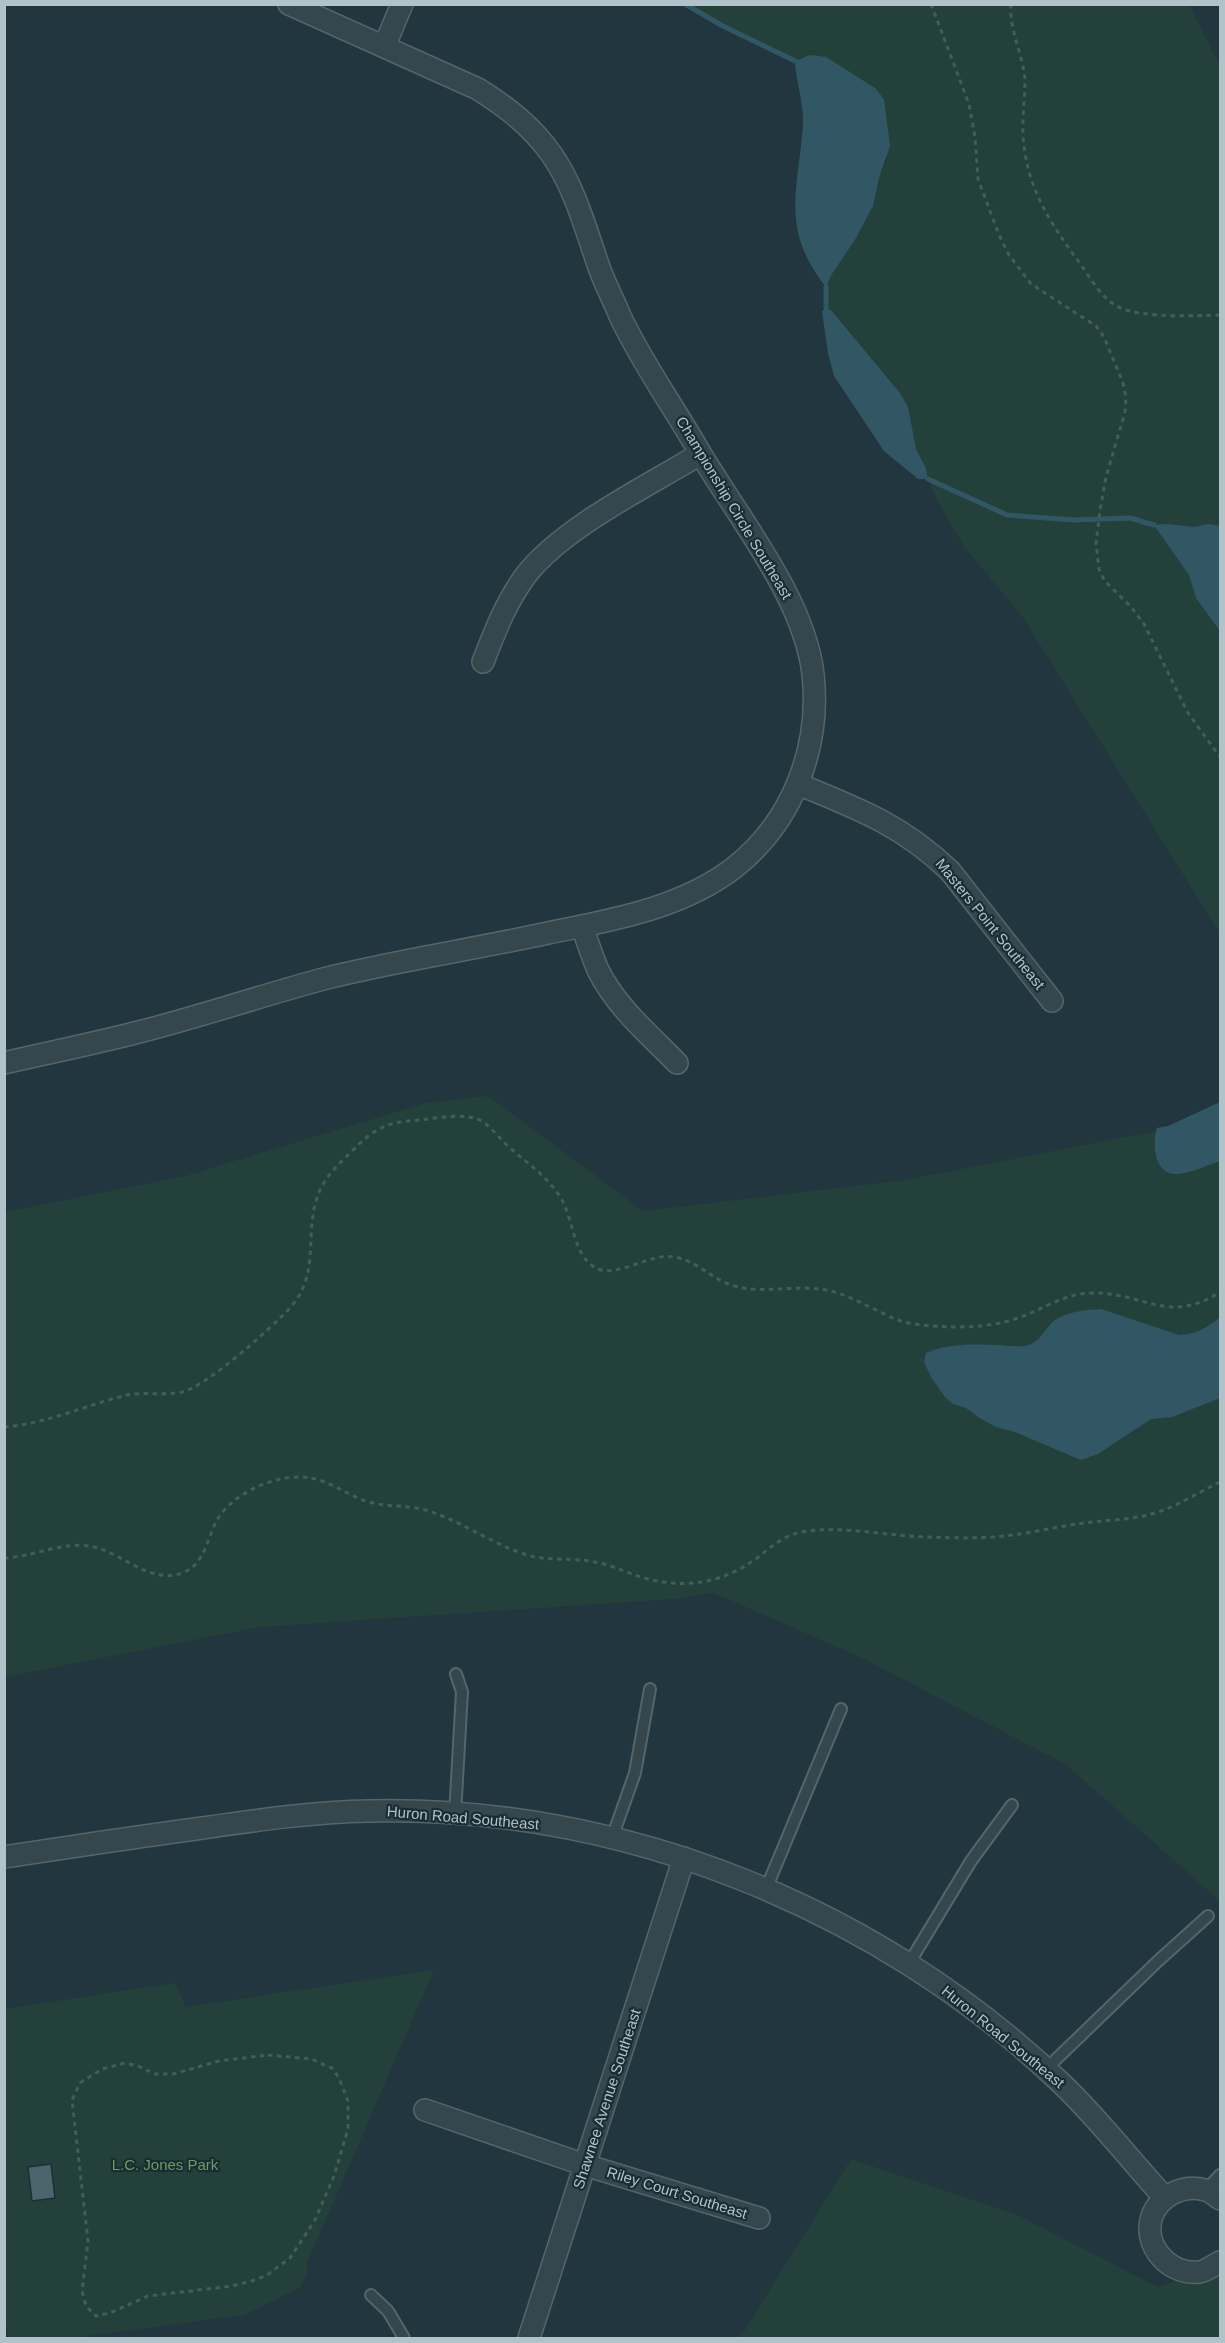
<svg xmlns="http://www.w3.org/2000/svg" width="1225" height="2343" font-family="Helvetica,sans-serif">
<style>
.green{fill:#24403a}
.water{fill:#325764}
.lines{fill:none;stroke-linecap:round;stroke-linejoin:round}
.stream{stroke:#325764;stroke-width:5}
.building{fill:#4c646b;stroke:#1d2e34;stroke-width:1.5}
.service-casing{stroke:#54656b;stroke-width:14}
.minor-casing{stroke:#54656b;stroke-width:24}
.path{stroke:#435d57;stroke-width:3;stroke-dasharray:4.5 4.5;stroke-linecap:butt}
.service{stroke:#35474d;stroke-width:10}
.minor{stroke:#35474d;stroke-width:21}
.labels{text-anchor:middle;stroke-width:4.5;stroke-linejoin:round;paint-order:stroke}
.street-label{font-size:15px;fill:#b1c2c9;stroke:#1b2c32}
.park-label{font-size:15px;fill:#6b9c66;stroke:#1b2c32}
</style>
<rect width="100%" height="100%" fill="#21363e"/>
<g class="green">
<path d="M 685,5 L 1189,5 L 1220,66 L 1220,934 L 1024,619 L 963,545 L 937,500 L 928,479 L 926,468 L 916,449 L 900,393 L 831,310 L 826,308 L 826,287 L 832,274 L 856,238 L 873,206 L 879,178 L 887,159 L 810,55 L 795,61 L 721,25 Z"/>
<path d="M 488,1096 L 643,1211 L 905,1180 L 1161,1130 L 1220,1104 L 1220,1901 L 1065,1764 L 862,1658 L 714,1593 L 672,1599 L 260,1627 L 5,1677 L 5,1212 L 185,1176 L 426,1103 Z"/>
<path d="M 434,1970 L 307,2263 L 307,2276 L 299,2288 L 244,2315 L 73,2338 L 8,2338 L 4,2315 L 4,2009 L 175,1983 L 186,2007 Z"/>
<path d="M 851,2159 L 1017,2215 L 1158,2287 L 1220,2266 L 1220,2338 L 740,2338 Z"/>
</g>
<g class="water">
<path d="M 810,55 L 826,57 L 875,88 L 884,99 L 890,146 L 879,178 L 873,206 L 856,238 L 832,274 L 826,287 C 780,229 798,191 803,125 C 804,103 796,82 795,61 Z"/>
<path d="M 826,308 L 831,310 L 900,393 L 908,407 L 916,449 L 926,468 L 928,479 L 918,479 L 884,451 L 834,376 L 828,353 L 822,311 Z"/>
<path d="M 1166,524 L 1195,527 L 1209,524 L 1220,526 L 1220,631 L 1196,598 L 1189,575 L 1154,525 Z"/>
<path d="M 1220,1102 L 1220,1161 C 1207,1165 1192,1173 1178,1174 C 1154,1176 1152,1144 1157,1128 L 1168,1126 Z"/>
<path d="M 1101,1309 L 1179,1335 C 1197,1334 1207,1328 1220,1317 L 1220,1398 L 1172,1417 L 1151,1419 L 1098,1454 L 1081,1460 L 1015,1432 L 996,1427 L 981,1419 L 966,1408 L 953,1404 L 945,1397 L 931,1377 L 924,1362 L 926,1353 C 946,1344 974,1344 996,1345 C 1007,1345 1018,1348 1029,1345 C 1038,1342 1043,1333 1049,1326 C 1060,1312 1084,1310 1101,1309 Z"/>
</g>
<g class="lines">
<g class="stream">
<path d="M 685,4 L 721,25 L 795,61"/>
<path d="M 826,287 L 826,308"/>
<path d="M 928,479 L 1007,515 L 1073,520 L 1130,518 L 1154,525"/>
</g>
</g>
<path class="building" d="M 51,2164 L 55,2198 L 32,2201 L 28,2167 Z"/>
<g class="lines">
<defs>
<g id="service">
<path d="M 455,1815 L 462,1692 L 456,1674"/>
<path d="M 612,1838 L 635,1773 L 650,1689"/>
<path d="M 766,1889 L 841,1709"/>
<path d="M 908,1965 L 971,1861 L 1012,1805"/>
<path d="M 1046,2069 L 1158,1961 L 1208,1916"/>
<path d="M 1206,2190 L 1220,2175"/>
<path d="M 371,2295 L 388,2311 L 404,2338"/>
</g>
<g id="minor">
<path d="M 385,45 L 402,4"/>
<path d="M 483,662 C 495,631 506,602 526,575 C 563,527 648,486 700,454"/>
<path d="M 798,784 C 859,809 902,825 950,871 L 1052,1001"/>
<path d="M 582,926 C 587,941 592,956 598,970 C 616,1007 650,1035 677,1063"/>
<path d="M 4,1063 C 48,1053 91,1044 135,1033 C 199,1017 263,995 327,978 C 400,960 475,949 548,933 C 612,920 683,908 735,867 C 793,821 821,747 813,674 C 804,596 735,514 696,446 C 671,403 641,361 620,316 C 614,301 606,286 600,270 C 586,231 576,190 552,155 C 533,127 507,107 478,89 L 289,4"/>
<path d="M 4,1857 C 70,1847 136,1837 202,1828 C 258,1820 313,1812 369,1811 C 622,1805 878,1908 1061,2083 C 1098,2118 1130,2160 1165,2198"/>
<path d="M 425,2110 L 585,2165 L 759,2218"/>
<path d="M 1220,2199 C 1216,2196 1210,2191 1205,2190 C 1184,2184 1160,2195 1152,2216 C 1142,2246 1170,2276 1200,2272 C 1206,2271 1214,2265 1220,2262"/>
<path d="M 529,2338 L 684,1858"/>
</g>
</defs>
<use href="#service" class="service-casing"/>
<use href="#minor" class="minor-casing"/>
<g class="path">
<path d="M 931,4 L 969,104 L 975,137 L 978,179 L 999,235 L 1009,255 L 1031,284 L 1096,326 L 1104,337 L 1123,383 L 1126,398 L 1125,412 L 1106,477 L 1100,510 L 1096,544 L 1099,569 L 1104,580 L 1132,608 L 1144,624 L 1188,713 L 1220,757"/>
<path d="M 1011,4 C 1009,31 1023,54 1025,80 C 1025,98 1022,117 1023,135 C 1026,188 1051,224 1081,265 C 1092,280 1103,301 1121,308 C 1144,318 1194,316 1220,315"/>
<path d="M 4,1427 C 45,1424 84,1406 123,1396 C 142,1391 162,1396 182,1392 C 207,1386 269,1330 289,1309 C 321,1274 304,1238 317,1198 C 323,1178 338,1165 352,1151 C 375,1128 386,1122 419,1120 C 439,1118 464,1112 482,1121 C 493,1129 501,1140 511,1149 C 530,1165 550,1179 562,1200 C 573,1220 574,1257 596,1268 C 617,1279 650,1252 675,1257 C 696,1261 711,1278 731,1285 C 762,1295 795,1284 826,1290 C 852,1295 876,1312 901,1321 C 917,1326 934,1326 950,1327 C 973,1327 996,1326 1018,1318 C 1042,1310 1063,1294 1090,1293 C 1142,1291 1168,1326 1220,1292"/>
<path d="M 4,1558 C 33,1557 60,1542 89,1546 C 120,1550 148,1585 182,1573 C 205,1565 207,1538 217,1520 C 232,1494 272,1476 302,1477 C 328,1478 345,1495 369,1502 C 386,1507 404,1505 421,1509 C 457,1518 488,1542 524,1554 C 547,1562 571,1557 595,1562 C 617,1566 636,1578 658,1581 C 694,1588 727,1580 757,1558 C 771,1547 784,1535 802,1532 C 842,1525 886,1536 927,1537 C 955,1538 984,1539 1012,1535 C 1036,1532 1060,1526 1084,1523 C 1107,1520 1132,1520 1155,1513 C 1178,1506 1199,1492 1220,1482"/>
<path d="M 268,2055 L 311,2059 L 332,2068 L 339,2078 L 348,2101 L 348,2129 L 334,2176 L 315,2220 L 290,2258 L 267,2275 L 255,2280 L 232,2286 L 148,2296 L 110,2313 L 96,2316 L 86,2306 L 82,2291 L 88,2241 L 72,2100 L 80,2083 L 102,2069 L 125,2063 L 138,2066 L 155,2074 L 173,2074 L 219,2061 Z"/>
</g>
<use href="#service" class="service"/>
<use href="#minor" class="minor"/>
</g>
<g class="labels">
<g class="street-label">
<text transform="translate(734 508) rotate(59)" y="5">Championship Circle Southeast</text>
<text transform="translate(990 924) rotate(51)" y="5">Masters Point Southeast</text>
<text transform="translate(463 1818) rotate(5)" y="5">Huron Road Southeast</text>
<text transform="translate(1003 2037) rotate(39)" y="5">Huron Road Southeast</text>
<text transform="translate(607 2099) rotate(-72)" y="5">Shawnee Avenue Southeast</text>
<text transform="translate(677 2193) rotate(17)" y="5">Riley Court Southeast</text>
</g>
<g class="park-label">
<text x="165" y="2170">L.C. Jones Park</text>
</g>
</g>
<rect width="1225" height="2343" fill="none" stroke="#b1c2c9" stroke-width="12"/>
</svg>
